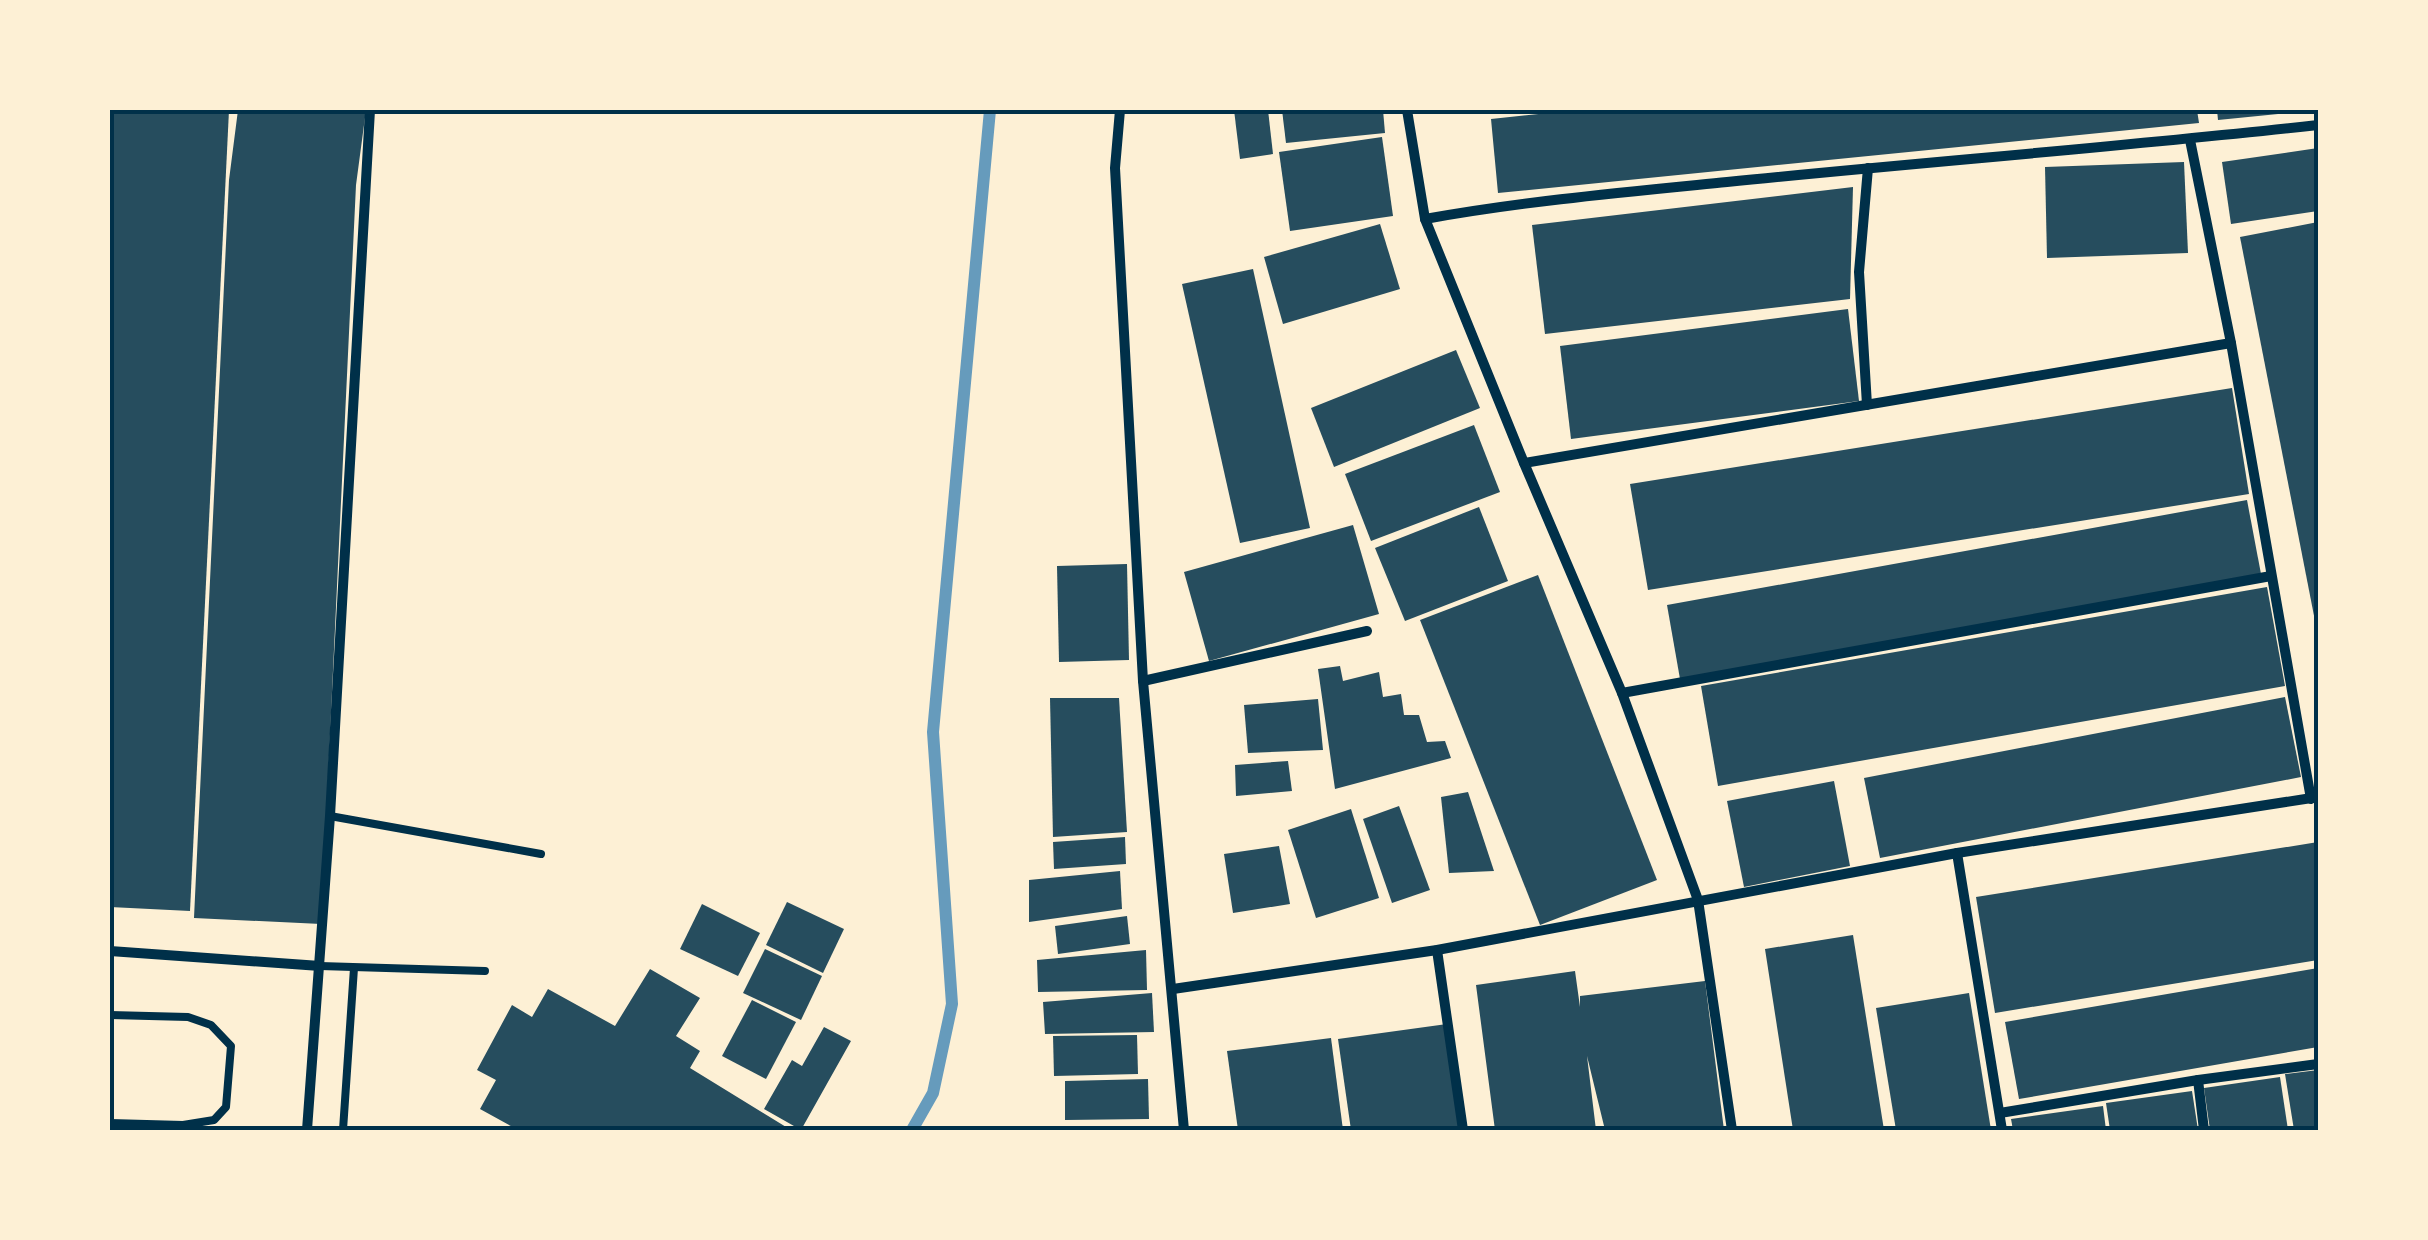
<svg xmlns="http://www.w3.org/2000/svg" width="2428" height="1240" font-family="Overpass,sans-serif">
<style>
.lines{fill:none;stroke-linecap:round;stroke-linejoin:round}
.stream{stroke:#669bbc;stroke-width:12}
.building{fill:#264d5e}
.service{stroke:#003049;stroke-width:8}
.minor{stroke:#003049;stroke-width:10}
.neatline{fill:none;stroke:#003049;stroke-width:4}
</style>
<rect width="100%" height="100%" fill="#fdf0d5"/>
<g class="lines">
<path class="stream" d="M 912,1130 L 933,1093 L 952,1004 L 933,732 L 990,110"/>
</g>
<g class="building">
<path d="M 110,110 L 229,110 L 190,911 L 110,907 Z"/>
<path d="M 238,110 L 366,110 L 356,185 L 321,924 L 194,918 L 229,180 Z"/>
<path d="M 1234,110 L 1268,110 L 1273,154 L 1240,159 Z"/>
<path d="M 1282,110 L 1383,110 L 1385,133 L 1286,143 Z"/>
<path d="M 1577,110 L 2197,110 L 2199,123 L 1498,193 L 1491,119 Z"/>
<path d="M 2217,110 L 2289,110 L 2289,113 L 2218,120 Z"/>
<path d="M 1382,137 L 1393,216 L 1290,231 L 1279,152 Z"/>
<path d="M 2318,148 L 2318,211 L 2231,224 L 2222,162 Z"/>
<path d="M 2184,162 L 2188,253 L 2047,258 L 2045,167 Z"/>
<path d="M 1853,187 L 1850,299 L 1545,334 L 1532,225 Z"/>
<path d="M 2318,222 L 2318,626 L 2316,626 L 2240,237 Z"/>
<path d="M 1380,224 L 1400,289 L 1283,324 L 1264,257 Z"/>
<path d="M 1253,269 L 1310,528 L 1240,543 L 1182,284 Z"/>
<path d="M 1848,309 L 1859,401 L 1571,439 L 1560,346 Z"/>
<path d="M 1456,350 L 1480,408 L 1334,467 L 1311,408 Z"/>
<path d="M 2232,388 L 2249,494 L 1648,590 L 1630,484 Z"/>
<path d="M 1474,425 L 1500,492 L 1371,541 L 1345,474 Z"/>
<path d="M 2247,500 L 2261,574 L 1680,679 L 1667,605 Z"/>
<path d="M 1479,507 L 1508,581 L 1405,621 L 1375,548 Z"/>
<path d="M 1353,525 L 1379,614 L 1209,661 L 1184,572 Z"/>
<path d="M 1127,564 L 1129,660 L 1059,662 L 1057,566 Z"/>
<path d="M 1538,575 L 1657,880 L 1540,925 L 1420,620 Z"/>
<path d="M 2267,587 L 2285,686 L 1718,786 L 1701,686 Z"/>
<path d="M 1340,666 L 1343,681 L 1379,672 L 1383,697 L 1401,694 L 1404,715 L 1419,715 L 1427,742 L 1445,741 L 1451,758 L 1335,789 L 1318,669 Z"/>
<path d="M 2285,697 L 2301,777 L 1880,858 L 1864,778 Z"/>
<path d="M 1050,698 L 1119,698 L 1127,832 L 1053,837 Z"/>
<path d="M 1318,699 L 1323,750 L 1248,753 L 1244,705 Z"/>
<path d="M 1288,761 L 1292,791 L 1236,796 L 1235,765 Z"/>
<path d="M 1834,781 L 1850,866 L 1744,887 L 1727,801 Z"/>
<path d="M 1468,792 L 1494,871 L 1449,873 L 1441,797 Z"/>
<path d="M 1399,806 L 1430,890 L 1392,903 L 1363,819 Z"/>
<path d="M 1351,809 L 1379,898 L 1316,918 L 1288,830 Z"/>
<path d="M 1125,837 L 1126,864 L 1054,869 L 1053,842 Z"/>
<path d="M 2318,842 L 2318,960 L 1995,1013 L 1976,897 Z"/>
<path d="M 1279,846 L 1290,904 L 1233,913 L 1224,854 Z"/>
<path d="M 1120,871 L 1122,909 L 1029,922 L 1029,880 Z"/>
<path d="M 787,902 L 844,929 L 823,973 L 766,945 Z"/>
<path d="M 702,904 L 760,933 L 738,976 L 680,949 Z"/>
<path d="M 1127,916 L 1130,944 L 1058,954 L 1055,926 Z"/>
<path d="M 1853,935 L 1884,1130 L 1793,1130 L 1765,949 Z"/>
<path d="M 765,949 L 822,976 L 801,1020 L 743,993 Z"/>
<path d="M 1146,950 L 1147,990 L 1038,992 L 1037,960 Z"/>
<path d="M 2318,968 L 2318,1047 L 2019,1099 L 2005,1022 Z"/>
<path d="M 650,969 L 700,998 L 676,1036 L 700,1051 L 690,1068 L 791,1130 L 518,1130 L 480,1109 L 496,1080 L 477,1070 L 512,1005 L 532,1017 L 548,989 L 615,1026 Z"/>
<path d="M 1575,971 L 1580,1007 L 1580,996 L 1705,981 L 1724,1130 L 1605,1130 L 1587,1056 L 1596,1130 L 1495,1130 L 1476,985 Z"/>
<path d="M 1152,993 L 1154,1032 L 1045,1034 L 1043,1002 Z"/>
<path d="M 1969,993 L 1991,1130 L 1896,1130 L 1876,1008 Z"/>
<path d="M 752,1000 L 796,1022 L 766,1079 L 722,1056 Z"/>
<path d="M 1447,1024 L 1462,1130 L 1351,1130 L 1338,1039 Z"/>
<path d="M 824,1027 L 851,1041 L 801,1130 L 764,1109 L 792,1060 L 802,1066 Z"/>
<path d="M 1137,1035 L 1138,1074 L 1054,1076 L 1053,1036 Z"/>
<path d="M 1331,1038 L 1343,1130 L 1238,1130 L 1227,1051 Z"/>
<path d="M 2318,1070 L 2318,1130 L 2294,1130 L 2285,1074 Z"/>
<path d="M 2280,1077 L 2288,1130 L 2210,1130 L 2204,1088 Z"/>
<path d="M 1148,1079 L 1149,1119 L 1065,1120 L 1065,1081 Z"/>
<path d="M 2192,1091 L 2198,1130 L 2110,1130 L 2106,1103 Z"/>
<path d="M 2103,1106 L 2106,1130 L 2013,1130 L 2011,1119 Z"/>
</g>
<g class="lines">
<g class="service">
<path d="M 330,816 L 541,854"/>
<path d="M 320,966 L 485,971"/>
<path d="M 110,1015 L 188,1017 L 211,1025 L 231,1046 L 226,1107 L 214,1120 L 183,1125 L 110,1123"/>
<path d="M 343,1130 L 354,968"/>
</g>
<g class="minor">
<path d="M 1120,110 L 1115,168 L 1143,681 L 1184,1130"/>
<path d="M 1407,110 L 1425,219 L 1524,463 L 1622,693 L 1698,900 L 1732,1130"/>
<path d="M 2190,140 L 2231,343 L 2311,799"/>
<path d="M 1425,219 C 1525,201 1626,192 1727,182 C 1924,162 2121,147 2318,125"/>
<path d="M 1867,405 L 1859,272 L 1868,168"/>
<path d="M 1524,463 L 2231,343"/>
<path d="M 1143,681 L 1367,631"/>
<path d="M 1622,693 L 2271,576"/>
<path d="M 1957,853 L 2002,1130"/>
<path d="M 1437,950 L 1463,1130"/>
<path d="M 110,951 L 320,966"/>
<path d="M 1173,989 L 1437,950 L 1957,853 L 2318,797"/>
<path d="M 2198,1080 L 2204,1130"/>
<path d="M 2000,1113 L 2198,1080 L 2318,1064"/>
<path d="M 307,1130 L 330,816 L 370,110"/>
</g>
</g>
<rect width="2428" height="1240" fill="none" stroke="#fdf0d5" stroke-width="225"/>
<rect x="112" y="112" width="2204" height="1016" class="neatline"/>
</svg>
